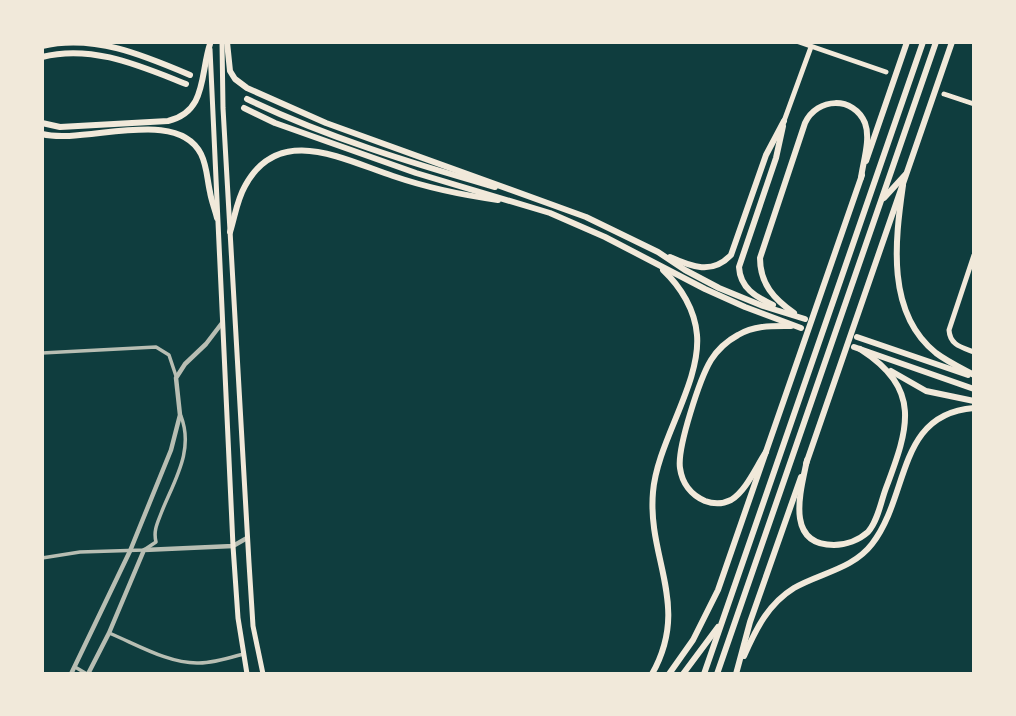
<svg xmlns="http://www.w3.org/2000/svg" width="1016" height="716" font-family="'Roboto Condensed',sans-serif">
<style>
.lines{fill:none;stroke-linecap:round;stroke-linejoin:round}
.minor{stroke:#b8beb3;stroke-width:3.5}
.tertiary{stroke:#b8beb3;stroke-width:4.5}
.secondary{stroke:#f1e9da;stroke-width:5}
.primary{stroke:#f1e9da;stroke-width:6}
.trunk{stroke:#f1e9da;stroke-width:6}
</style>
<rect width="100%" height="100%" fill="#0f3d3e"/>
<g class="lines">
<g class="minor">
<path d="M 42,353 L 156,347 L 169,355 L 176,376"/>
<path d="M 42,558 L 80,552 L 144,550 L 156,542 C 153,530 158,522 162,511 C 175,479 194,450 181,416"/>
<path d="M 109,633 C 136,644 169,664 199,663 C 214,663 229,658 243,654"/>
<path d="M 75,667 L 87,674"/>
</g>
<g class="tertiary">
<path d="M 71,674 L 130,551 L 171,450 L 180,415 L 176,378 L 185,364 L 206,344 L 222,323"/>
<path d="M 88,674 L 109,633 L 144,550 L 233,546 L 247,538"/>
</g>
<g class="secondary">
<path d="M 222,42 L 223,108 L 249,563 L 253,626 L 263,674"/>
<path d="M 799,42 L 886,72"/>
<path d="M 210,49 L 233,546 L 238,618 L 247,674"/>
<path d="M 944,94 L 974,104"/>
<path d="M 784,121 L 811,47"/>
<path d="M 974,255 L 949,330 C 950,345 961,347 974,352"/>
</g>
<g class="primary">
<path d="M 866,161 L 907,42"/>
<path d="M 884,198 L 905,175"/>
<path d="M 806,464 L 952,42"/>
<path d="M 744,656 C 756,629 768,604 794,588 C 820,573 853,569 872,544 C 910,495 896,414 974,408"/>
<path d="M 669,674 L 693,640 L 718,590 L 862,175"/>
<path d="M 683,674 L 718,627"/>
<path d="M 704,674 L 923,42"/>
<path d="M 717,674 L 936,42"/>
<path d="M 736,674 L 750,622 L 801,477"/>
</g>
<g class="trunk">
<path d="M 227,42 L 230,71 L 235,79 L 247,88 L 326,123 L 586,217 L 658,252 L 685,270 L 719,288 L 763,306 L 805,319"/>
<path d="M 42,46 C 94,34 143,55 190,75"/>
<path d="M 42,57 C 92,44 140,66 186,84"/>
<path d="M 247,99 C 326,137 411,163 495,187"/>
<path d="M 244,108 L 275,123 L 416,173 L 550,213 L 605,237 L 705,289 L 745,307 L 801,328"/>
<path d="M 42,123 L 60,127 L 168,121 C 207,112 200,74 210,44"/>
<path d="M 42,134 C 85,145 177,106 201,154 C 207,166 207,179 210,192 C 211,200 215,209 217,218"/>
<path d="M 903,185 C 895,241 886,313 936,353 C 948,362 961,368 974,375"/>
<path d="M 230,232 C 235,216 237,200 245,186 C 279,123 344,160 393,176 C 428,188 462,195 498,200"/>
<path d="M 670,257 C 692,267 712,275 731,255 L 766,155 L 784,121"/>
<path d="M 773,305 C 756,297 740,288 739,267 L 776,158 L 783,126"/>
<path d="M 794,313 C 774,299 760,284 760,258 L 805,123 C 817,97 854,96 865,123 C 871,139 863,162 861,178"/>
<path d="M 857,337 L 968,375"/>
<path d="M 854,347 L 974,389"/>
<path d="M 891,371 L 926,391 L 974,401"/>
<path d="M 766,452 C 756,467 746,491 731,500 C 723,504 713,504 705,501 C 691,495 682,483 680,468 C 677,448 700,378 711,360 C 718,349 727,341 738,335 C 755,325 773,326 791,326"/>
<path d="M 807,460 C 801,490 784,545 834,545 C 846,545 859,540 868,532 C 878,521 881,501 886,488 C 909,427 922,389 860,349"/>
<path d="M 652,674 C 691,605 647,559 653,492 C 657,442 701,383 697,335 C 695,310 681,287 663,270"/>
</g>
</g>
<rect width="1016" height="716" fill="none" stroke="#f1e9da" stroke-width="88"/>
</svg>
